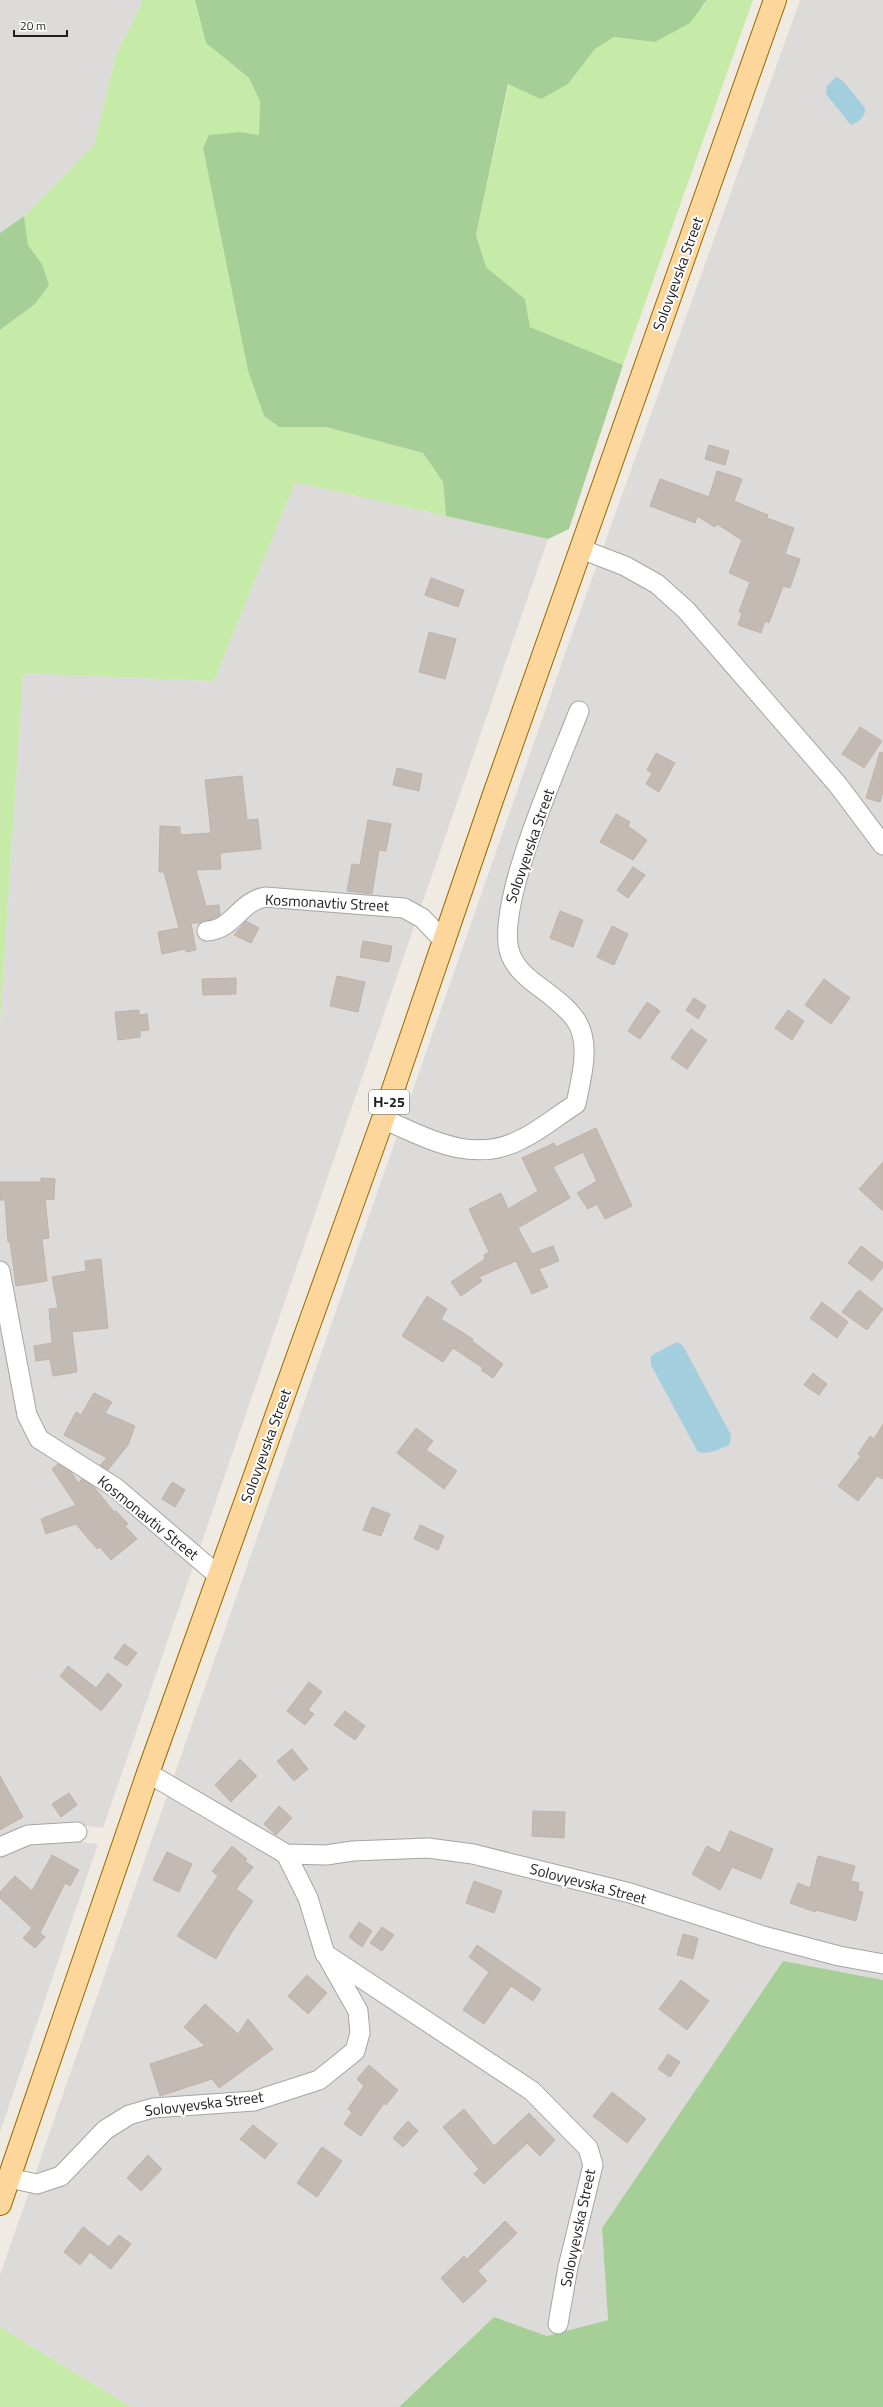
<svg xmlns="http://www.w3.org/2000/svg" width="883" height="2407" font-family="'Titillium Web',sans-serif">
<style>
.residential{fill:#dcdbda}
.grass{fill:#c6eaa8}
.forest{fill:#a6cf98}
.water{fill:#a3cedd}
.building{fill:#c3bbb3;stroke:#c1b2a6}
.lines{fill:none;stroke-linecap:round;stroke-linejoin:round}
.minor-casing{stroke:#a5a5a5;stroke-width:21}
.major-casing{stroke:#976b00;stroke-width:24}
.minor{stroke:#fff;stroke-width:19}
.major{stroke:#fcd69b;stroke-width:22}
.labels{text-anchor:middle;stroke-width:4;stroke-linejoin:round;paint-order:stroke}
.shield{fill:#fff;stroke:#626262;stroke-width:1}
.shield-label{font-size:14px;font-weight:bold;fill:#1e1e1e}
.street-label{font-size:15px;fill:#1e1e1e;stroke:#fff}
</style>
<rect width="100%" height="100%" fill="#efebe3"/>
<g class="residential">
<path d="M 0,0 L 141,0 L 141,5 L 116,55 L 94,145 L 24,216 L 0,233 Z"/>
<path d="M 800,0 L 883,0 L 883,1980 L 783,1961 L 602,2228 L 608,2320 L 547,2336 L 494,2317 L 399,2407 L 131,2407 L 0,2327 L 0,2275 L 567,648 Z"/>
<path d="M 295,482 L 548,539 L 103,1828 L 70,1824 L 0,1838 L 0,1023 L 23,673 L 214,681 Z"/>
<path d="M 69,1840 L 98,1844 L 0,2132 L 0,1856 L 30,1843 Z"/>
</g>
<g class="grass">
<path d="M 141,0 L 195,0 L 206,43 L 249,78 L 260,101 L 259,135 L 240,132 L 203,148 L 248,371 L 264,416 L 279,427 L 326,427 L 423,453 L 443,482 L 446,516 L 295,482 L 214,681 L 23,673 L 0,1023 L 0,330 L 35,304 L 42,264 L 28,245 L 24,216 L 94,145 L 116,55 L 141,5 Z"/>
<path d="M 707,0 L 753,0 L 623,365 L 530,327 L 525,299 L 486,267 L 476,235 L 509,84 L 568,84 L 595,49 L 614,37 L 655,42 L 704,6 Z"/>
<path d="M 0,2327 L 131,2407 L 0,2407 Z"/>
</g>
<g class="forest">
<path d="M 195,0 L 707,0 L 690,23 L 655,42 L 614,37 L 595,49 L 568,84 L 541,99 L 508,84 L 476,235 L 486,267 L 525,299 L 530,327 L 623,365 L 569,529 L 548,539 L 446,516 L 443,482 L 423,453 L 326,427 L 279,427 L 264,416 L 248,371 L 203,148 L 209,135 L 240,132 L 259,135 L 260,101 L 249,78 L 206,43 Z"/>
<path d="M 24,216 L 28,245 L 42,264 L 49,285 L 35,304 L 0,330 L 0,233 Z"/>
<path d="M 783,1961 L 883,1980 L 883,2407 L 399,2407 L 494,2317 L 547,2336 L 608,2320 L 602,2228 Z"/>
</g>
<g class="water">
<path d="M 836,77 L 843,81 L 865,108 C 865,117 860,121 851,125 L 826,94 L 827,86 Z"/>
<path d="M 677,1342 L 683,1346 L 731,1435 L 730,1444 C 723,1449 706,1455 698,1452 L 651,1365 L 651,1357 L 654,1354 Z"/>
</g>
<g class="building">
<path d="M 709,445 L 729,451 L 725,465 L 705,459 Z"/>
<path d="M 717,471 L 742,479 L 734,501 L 768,515 L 767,518 L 794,528 L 785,554 L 800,559 L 790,588 L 783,586 L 769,623 L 765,621 L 761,633 L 738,625 L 742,613 L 739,612 L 750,582 L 729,573 L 742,540 L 717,524 L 715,527 L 697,516 L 695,523 L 650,506 L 660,479 L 709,497 Z"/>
<path d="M 431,578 L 464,590 L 458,607 L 425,595 Z"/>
<path d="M 429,632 L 456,639 L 445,679 L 419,672 Z"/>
<path d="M 860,727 L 882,741 L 864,768 L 842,754 Z"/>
<path d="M 880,752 L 883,753 L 883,791 L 880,802 L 866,798 Z"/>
<path d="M 656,753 L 675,763 L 659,792 L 646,784 L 652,773 L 647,770 Z"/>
<path d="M 397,768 L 422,774 L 419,791 L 393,785 Z"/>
<path d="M 242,776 L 247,820 L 258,819 L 261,849 L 220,853 L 221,869 L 196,870 L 206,906 L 219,905 L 220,915 L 200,923 L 191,923 L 196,950 L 186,952 L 185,949 L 162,954 L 158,932 L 179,928 L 164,872 L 159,872 L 160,826 L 180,827 L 180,835 L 211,833 L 205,780 Z"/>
<path d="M 616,814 L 630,822 L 628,826 L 647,840 L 633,860 L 600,842 Z"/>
<path d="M 368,820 L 391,824 L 386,851 L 379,850 L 372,894 L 347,891 L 352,864 L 360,865 Z"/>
<path d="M 633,867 L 645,875 L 628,898 L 617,890 Z"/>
<path d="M 560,911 L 583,920 L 573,947 L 550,938 Z"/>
<path d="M 246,921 L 259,928 L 251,943 L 234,935 Z"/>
<path d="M 612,926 L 628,934 L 614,965 L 597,957 Z"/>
<path d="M 363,941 L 392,946 L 389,962 L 360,957 Z"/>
<path d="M 337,976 L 365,982 L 358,1012 L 330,1006 Z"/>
<path d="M 236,978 L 236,994 L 203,995 L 202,979 Z"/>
<path d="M 824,979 L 850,998 L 831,1024 L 805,1005 Z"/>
<path d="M 694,998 L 706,1006 L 698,1019 L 686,1010 Z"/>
<path d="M 647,1002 L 660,1011 L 640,1039 L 628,1031 Z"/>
<path d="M 139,1010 L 139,1015 L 147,1014 L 149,1030 L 140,1031 L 140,1037 L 118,1040 L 115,1012 Z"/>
<path d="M 788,1010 L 804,1021 L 792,1040 L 775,1028 Z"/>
<path d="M 691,1029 L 707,1040 L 687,1069 L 671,1058 Z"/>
<path d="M 596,1128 L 632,1206 L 605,1219 L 597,1204 L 588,1209 L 577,1193 L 597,1181 L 583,1152 L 553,1167 L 570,1198 L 518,1228 L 532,1254 L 553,1246 L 559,1261 L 539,1269 L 548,1287 L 532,1294 L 516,1261 L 479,1277 L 482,1281 L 461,1296 L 451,1282 L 485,1259 L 484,1255 L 489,1252 L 469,1209 L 501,1193 L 508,1209 L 538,1191 L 522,1158 L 554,1143 L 556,1147 Z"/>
<path d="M 883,1162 L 883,1211 L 859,1189 Z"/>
<path d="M 41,1178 L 55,1179 L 54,1200 L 45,1199 L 49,1238 L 42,1239 L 47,1281 L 16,1286 L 10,1242 L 8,1242 L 5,1200 L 0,1200 L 0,1182 L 41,1182 Z"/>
<path d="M 861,1246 L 883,1263 L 883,1267 L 872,1281 L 848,1263 Z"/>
<path d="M 101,1259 L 108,1328 L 72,1332 L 77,1372 L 53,1376 L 50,1359 L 36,1361 L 34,1346 L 52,1343 L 49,1309 L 58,1308 L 52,1277 L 86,1271 L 85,1261 Z"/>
<path d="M 859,1290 L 883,1309 L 867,1330 L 842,1312 Z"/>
<path d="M 427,1296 L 447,1309 L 441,1319 L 473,1339 L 472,1341 L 503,1364 L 493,1378 L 481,1370 L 483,1368 L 453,1348 L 443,1362 L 402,1336 Z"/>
<path d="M 822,1302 L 848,1322 L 837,1338 L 810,1318 Z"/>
<path d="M 813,1373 L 827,1384 L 819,1395 L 804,1385 Z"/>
<path d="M 94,1393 L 112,1402 L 105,1413 L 135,1426 L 128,1445 L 108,1470 L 100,1465 L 107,1458 L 64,1435 L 76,1412 L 81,1415 Z"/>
<path d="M 883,1424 L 883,1479 L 877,1476 L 858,1501 L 838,1486 L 861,1456 L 858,1454 L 870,1436 L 874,1439 Z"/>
<path d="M 416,1428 L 433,1441 L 426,1450 L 457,1471 L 444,1489 L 397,1453 Z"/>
<path d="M 58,1464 L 71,1472 L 78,1483 L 82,1479 L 94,1487 L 114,1512 L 116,1511 L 128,1524 L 125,1526 L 137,1539 L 111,1560 L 100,1547 L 97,1549 L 76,1524 L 46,1534 L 41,1519 L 76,1505 L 52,1469 Z"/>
<path d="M 172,1482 L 185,1490 L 175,1507 L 162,1499 Z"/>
<path d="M 372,1507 L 390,1514 L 381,1536 L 363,1530 Z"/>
<path d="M 420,1525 L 444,1536 L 438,1550 L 414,1539 Z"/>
<path d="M 124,1644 L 137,1653 L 127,1666 L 114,1658 Z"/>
<path d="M 68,1666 L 96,1688 L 108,1673 L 122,1685 L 101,1711 L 60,1676 Z"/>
<path d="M 309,1682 L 322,1692 L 308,1710 L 314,1714 L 305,1725 L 287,1711 Z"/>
<path d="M 345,1711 L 365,1726 L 355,1740 L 334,1725 Z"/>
<path d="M 292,1749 L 308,1769 L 294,1781 L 277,1761 Z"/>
<path d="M 240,1759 L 257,1776 L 231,1802 L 215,1785 Z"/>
<path d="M 0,1776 L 23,1817 L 0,1830 Z"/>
<path d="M 69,1793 L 77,1805 L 61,1817 L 52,1804 Z"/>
<path d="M 279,1806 L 292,1818 L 276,1835 L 264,1824 Z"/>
<path d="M 533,1811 L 565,1812 L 564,1838 L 532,1836 Z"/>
<path d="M 730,1831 L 773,1849 L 761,1879 L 732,1867 L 720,1890 L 692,1874 L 707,1846 L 720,1853 Z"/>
<path d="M 232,1846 L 247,1859 L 245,1861 L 253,1867 L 236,1889 L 253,1901 L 230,1935 L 216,1959 L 177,1936 L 218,1876 L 212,1871 Z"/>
<path d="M 167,1852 L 192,1864 L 179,1892 L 153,1880 Z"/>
<path d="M 52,1855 L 79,1870 L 70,1886 L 65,1883 L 40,1933 L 45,1937 L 35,1948 L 23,1938 L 32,1928 L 0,1898 L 0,1892 L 15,1876 L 32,1891 Z"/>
<path d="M 818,1856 L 855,1866 L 851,1881 L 859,1883 L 858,1891 L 863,1892 L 856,1921 L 816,1910 L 815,1912 L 790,1903 L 798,1883 L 810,1888 Z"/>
<path d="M 474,1881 L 502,1891 L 494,1913 L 466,1903 Z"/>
<path d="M 359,1922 L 372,1931 L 362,1947 L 349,1937 Z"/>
<path d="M 382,1927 L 394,1935 L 382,1951 L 370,1943 Z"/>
<path d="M 683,1934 L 698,1938 L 693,1959 L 677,1955 Z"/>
<path d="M 477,1945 L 541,1989 L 533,2001 L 511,1986 L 484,2024 L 463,2010 L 489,1972 L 469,1957 Z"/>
<path d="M 307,1975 L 327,1993 L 308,2014 L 288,1996 Z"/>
<path d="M 681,1980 L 709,2001 L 687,2030 L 659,2009 Z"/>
<path d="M 205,2004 L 238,2034 L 248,2019 L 273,2049 L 219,2088 L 212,2079 L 160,2096 L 150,2064 L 205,2046 L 184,2027 Z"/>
<path d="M 668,2054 L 680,2062 L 670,2077 L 658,2069 Z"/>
<path d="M 369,2065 L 398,2090 L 386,2105 L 384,2103 L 361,2136 L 344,2124 L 352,2112 L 348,2109 L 364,2086 L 357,2079 Z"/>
<path d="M 612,2092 L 646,2119 L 627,2143 L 593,2116 Z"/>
<path d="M 464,2109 L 494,2146 L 529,2113 L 555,2140 L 540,2156 L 527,2143 L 484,2184 L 474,2174 L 479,2169 L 443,2127 Z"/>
<path d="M 408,2121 L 418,2131 L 403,2147 L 393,2138 Z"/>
<path d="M 253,2125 L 277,2144 L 265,2159 L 240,2139 Z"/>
<path d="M 322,2147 L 342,2161 L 317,2197 L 297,2183 Z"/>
<path d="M 148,2155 L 162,2169 L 141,2191 L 127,2178 Z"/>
<path d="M 505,2221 L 517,2233 L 478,2271 L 487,2281 L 463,2303 L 441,2278 L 464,2256 L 467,2259 Z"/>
<path d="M 83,2227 L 109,2247 L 119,2235 L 131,2244 L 111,2269 L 90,2252 L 80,2265 L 64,2252 Z"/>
</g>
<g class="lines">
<defs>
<g id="minor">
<path d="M 581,549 L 625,566 L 657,584 L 686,610 L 838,785 L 883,845"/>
<path d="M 207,931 C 234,929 239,902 265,897 L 404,908 L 422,918 L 445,942"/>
<path d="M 383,1119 C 429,1139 473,1165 522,1139 C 541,1130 558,1115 576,1104 C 581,1079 592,1042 575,1019 C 565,1005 550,995 537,985 C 526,977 514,966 510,953 C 494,906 560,761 579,711"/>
<path d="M 0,1271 L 27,1415 L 39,1439 L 116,1488 L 220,1577"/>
<path d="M 148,1773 L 286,1854 L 326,1855 L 353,1851 L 428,1848 L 473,1854 L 630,1893 L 763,1936 L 839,1956 L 883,1964"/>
<path d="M 0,1847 L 28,1835 L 77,1832"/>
<path d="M 286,1854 L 308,1898 L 325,1954 L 532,2091 L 588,2148 L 593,2165 L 568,2267 L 558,2324"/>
<path d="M 9,2178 L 37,2184 L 61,2176 L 105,2130 L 129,2115 L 153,2108 L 254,2101 L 319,2080 L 355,2051 L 360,2033 L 358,2011 L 327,1956"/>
</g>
<path id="major" d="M 0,2204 L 148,1773 L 383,1119 L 492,800 L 775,0"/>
</defs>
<use href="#minor" class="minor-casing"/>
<use href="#major" class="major-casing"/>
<use href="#minor" class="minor"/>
<use href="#major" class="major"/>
</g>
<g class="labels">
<rect class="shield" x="369" y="1090" width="40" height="24" rx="3"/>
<g class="shield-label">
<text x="389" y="1107">Н-25</text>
</g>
<g class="street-label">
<text transform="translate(678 274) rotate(-70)" y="5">Solovyevska Street</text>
<text transform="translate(530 846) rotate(-71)" y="5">Solovyevska Street</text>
<text transform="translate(327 903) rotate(3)" y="5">Kosmonavtiv Street</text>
<text transform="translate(266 1446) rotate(-70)" y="5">Solovyevska Street</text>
<text transform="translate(148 1518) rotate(39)" y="5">Kosmonavtiv Street</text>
<text transform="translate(588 1884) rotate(15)" y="5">Solovyevska Street</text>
<text transform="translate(204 2104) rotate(-7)" y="5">Solovyevska Street</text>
<text transform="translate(578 2228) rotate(-78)" y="5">Solovyevska Street</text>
</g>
</g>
<path d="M14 30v6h53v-6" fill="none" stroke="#1e1e1e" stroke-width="2"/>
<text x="20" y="30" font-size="12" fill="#1e1e1e" stroke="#ffffff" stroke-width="3" paint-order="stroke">20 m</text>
</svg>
